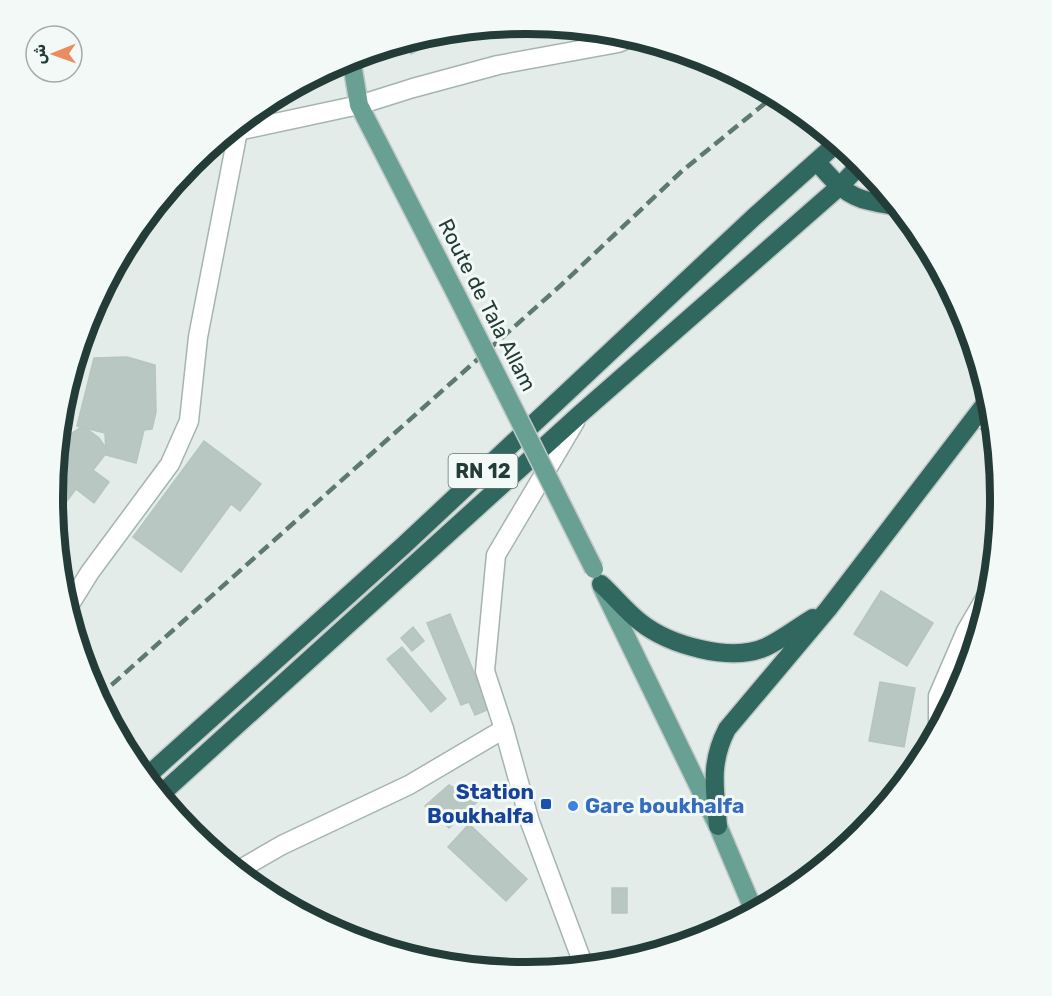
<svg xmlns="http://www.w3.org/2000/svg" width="1052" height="996" font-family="Rubik,Vazirmatn,sans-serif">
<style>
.building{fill:#b8c7c1;stroke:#b5c5bf;stroke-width:1.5}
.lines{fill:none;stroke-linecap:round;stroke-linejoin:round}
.minor-casing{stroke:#a6b4af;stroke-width:21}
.major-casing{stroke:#c1c8c7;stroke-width:21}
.highway-casing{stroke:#c1c8c7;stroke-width:21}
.minor{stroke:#fff;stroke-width:18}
.major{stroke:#69a094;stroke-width:18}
.highway{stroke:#30675f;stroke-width:18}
.rail{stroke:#5e7872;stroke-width:4.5;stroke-dasharray:12 6;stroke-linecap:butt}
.major-bridge-casing{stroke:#c1c8c7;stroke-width:21;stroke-linecap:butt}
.major-bridge{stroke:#69a094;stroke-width:18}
.transit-dot{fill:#1a4fb4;stroke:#f3f9f6;stroke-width:2}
.shop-dot{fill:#3f7fe0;stroke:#f3f9f6;stroke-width:2}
.labels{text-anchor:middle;stroke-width:6;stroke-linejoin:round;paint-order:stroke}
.shield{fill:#f3f9f6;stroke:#617570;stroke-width:1.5}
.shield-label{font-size:20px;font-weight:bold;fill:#233c37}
.street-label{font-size:21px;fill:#233c37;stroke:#f3f9f6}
.transit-label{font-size:21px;font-weight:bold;fill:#164399;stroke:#f3f9f6;text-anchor:end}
.shop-label{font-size:21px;font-weight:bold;fill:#366cbe;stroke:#f3f9f6;text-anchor:start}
.rim{fill:none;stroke:#233c37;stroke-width:8}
</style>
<rect width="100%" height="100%" fill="#e3ece8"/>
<g class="building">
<path d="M 432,34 L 436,41 L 411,54 L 405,42 Z"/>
<path d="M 127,357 L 155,365 L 156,412 L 152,429 L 144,430 L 136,463 L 106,455 L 105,433 L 77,426 L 94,358 Z"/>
<path d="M 83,426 L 99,438 L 108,451 L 93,470 L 109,482 L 94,503 L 76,489 L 54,518 L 52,498 L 57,443 Z"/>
<path d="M 204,441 L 261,484 L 240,511 L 231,504 L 181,572 L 133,537 Z"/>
<path d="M 881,591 L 933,623 L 907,666 L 854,634 Z"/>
<path d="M 450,614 L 489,709 L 475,715 L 469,702 L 461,705 L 427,623 Z"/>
<path d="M 413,627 L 424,641 L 412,651 L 401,638 Z"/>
<path d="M 402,647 L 446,699 L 431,712 L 387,659 Z"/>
<path d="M 880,682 L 915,688 L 904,747 L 869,741 Z"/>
<path d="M 449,785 L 477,802 L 449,828 L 425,806 Z"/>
<path d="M 469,824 L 527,879 L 506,901 L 448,847 Z"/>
<rect x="612" y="888" width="15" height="25"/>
</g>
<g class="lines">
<defs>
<g id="minor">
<path d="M 228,133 L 359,105 L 413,88 L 498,65 L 618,43 L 632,37"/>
<path d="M 977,416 L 993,425"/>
<path d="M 575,422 L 496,555 L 485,671 L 504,729 L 530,822 L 582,961 L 582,967"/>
<path d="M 67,609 L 90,572 L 170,464 L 189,421 L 198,337 L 238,131"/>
<path d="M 938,729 L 938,696 L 966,631 L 991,588"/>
<path d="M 237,871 L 282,845 L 409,785 L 504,729"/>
</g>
<g id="major">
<path d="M 351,58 L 359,105 L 455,292"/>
<path d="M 602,587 L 718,826 L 754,911"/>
</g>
<g id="highway">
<path d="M 817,162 C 832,179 845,196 869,201 C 879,204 888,204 897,207"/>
<path d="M 601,584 C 614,596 626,611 640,622 C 669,645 731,663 766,647 C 783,639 798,627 813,618"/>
<path d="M 145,778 L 403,546 L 754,217 L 837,143"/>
<path d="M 160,795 L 579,415 L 839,187 L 862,163"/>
<path d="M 718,826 C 715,789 709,764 727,729 L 828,609 L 989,399"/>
</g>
</defs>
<use href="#minor" class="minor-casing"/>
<use href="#major" class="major-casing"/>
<use href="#highway" class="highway-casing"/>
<use href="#minor" class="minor"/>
<use href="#major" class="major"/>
<use href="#highway" class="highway"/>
<path class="rail" d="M 98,697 L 560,286 L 682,171 L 774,96"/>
<defs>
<path id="major-bridge" d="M 455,292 L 594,569"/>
</defs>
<use href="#major-bridge" class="major-bridge-casing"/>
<use href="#major-bridge" class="major-bridge"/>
</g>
<rect class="transit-dot" x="540" y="798" width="12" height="12" rx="3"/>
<circle class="shop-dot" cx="573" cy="806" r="6"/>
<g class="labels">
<rect class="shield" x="448.5" y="454" width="69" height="34" rx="4.5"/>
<g class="shield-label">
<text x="483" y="478">RN 12</text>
</g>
<g class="street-label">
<text transform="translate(487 305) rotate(63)" y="7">Route de Tala Allam</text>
</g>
<g class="transit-label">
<text x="534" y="799">Station<tspan x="534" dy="24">Boukhalfa</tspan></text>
</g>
<g class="shop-label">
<text x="585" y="813">Gare boukhalfa</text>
</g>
</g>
<path d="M0 0H1052V996H0ZM526 34H527A463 463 0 0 1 990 497V499A463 463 0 0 1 527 962H526A463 463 0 0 1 63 499V497A463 463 0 0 1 526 34Z" fill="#f3f9f6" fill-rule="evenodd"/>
<path class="rim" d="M526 34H527A463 463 0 0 1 990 497V499A463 463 0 0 1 527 962H526A463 463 0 0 1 63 499V497A463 463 0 0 1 526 34Z"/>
<g transform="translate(54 54) rotate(269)"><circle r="28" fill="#f3f9f6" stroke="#a0adaa" stroke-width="1.5"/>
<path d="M0-4.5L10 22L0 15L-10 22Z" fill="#ec8a61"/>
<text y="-9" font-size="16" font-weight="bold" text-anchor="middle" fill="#233c37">ش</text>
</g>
</svg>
